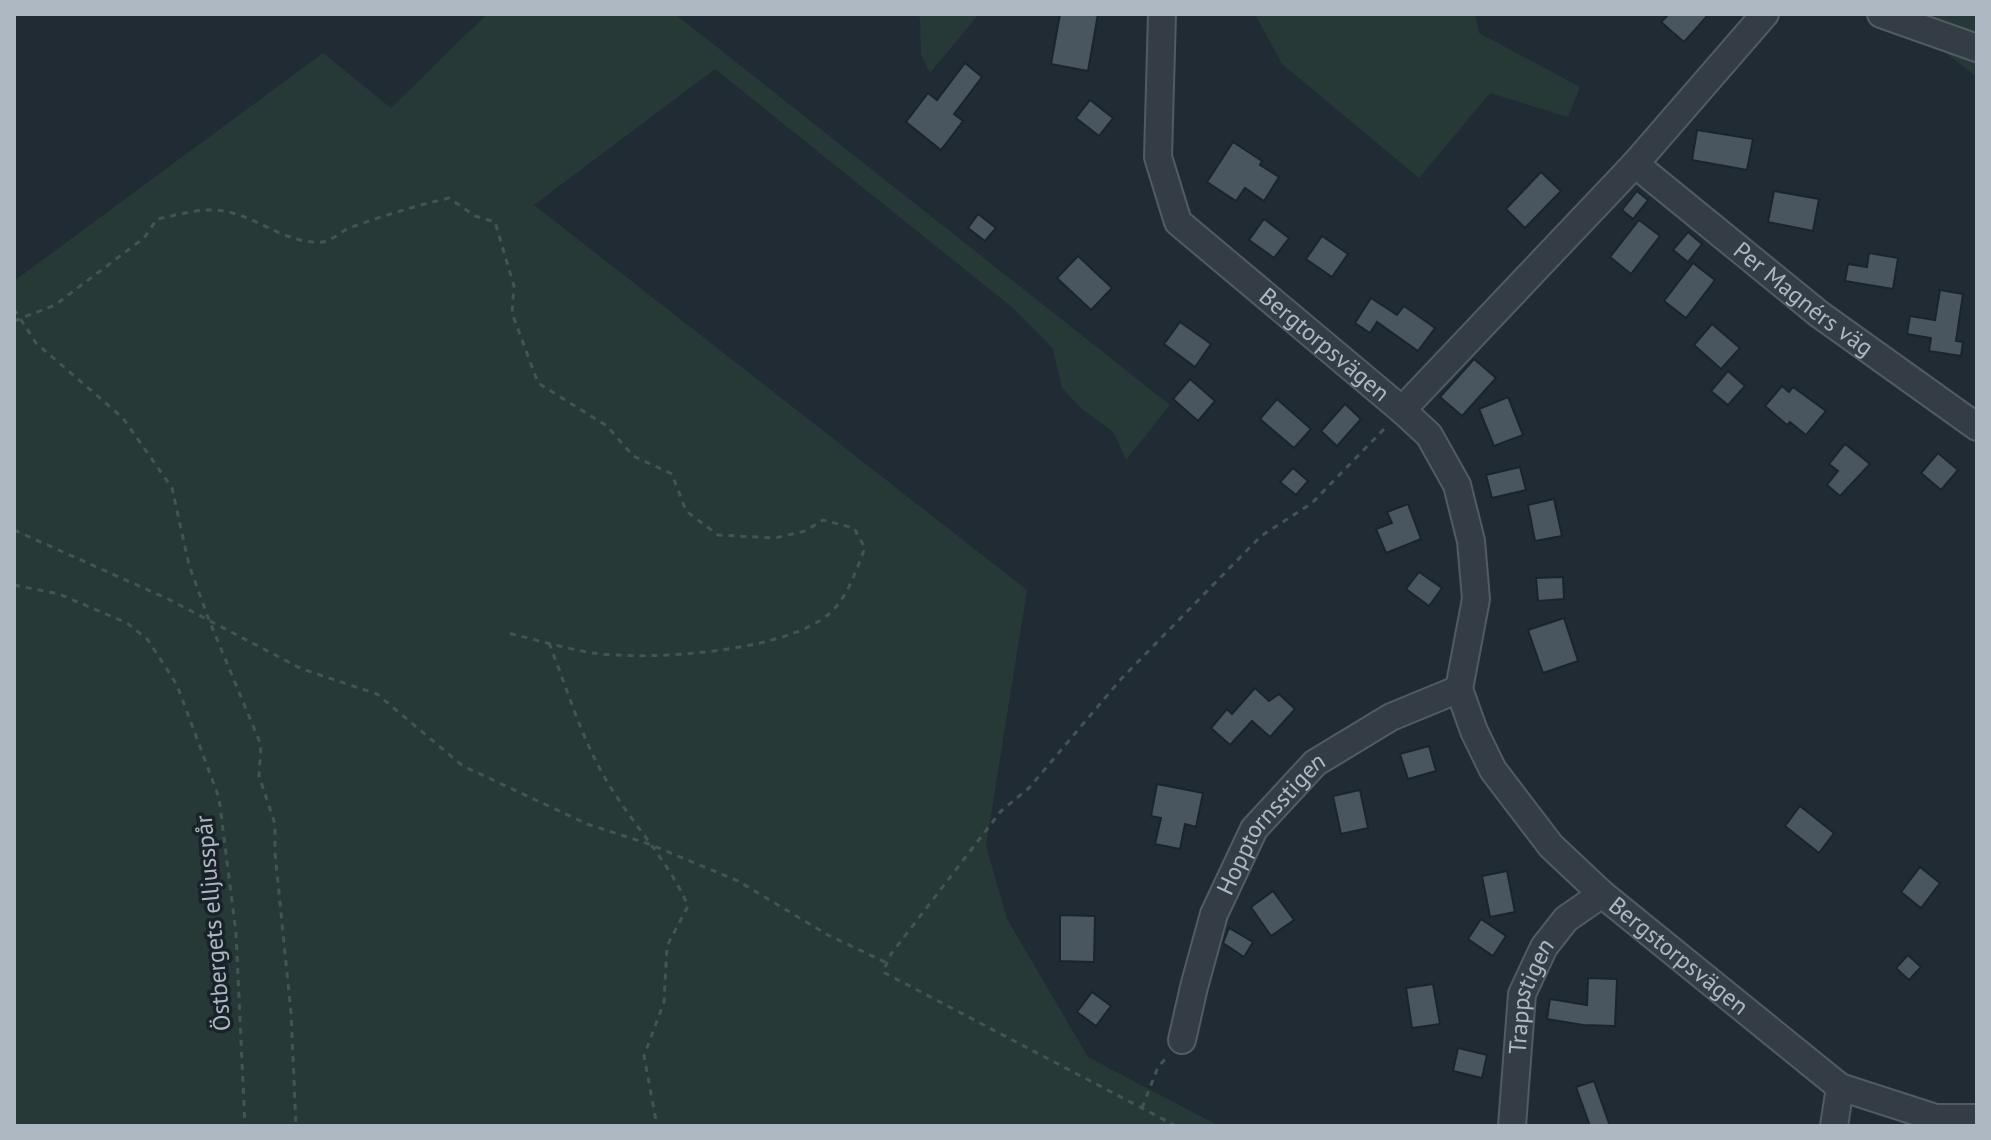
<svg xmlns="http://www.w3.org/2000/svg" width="1991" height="1140" font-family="'PT Sans',sans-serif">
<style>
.green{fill:#263937}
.building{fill:#495660;stroke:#1c242b;stroke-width:2}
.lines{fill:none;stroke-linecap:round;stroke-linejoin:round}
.minor-casing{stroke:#525b63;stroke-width:30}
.path{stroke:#425454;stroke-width:3;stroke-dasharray:6 6;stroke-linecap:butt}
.minor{stroke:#343d45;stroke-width:26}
.labels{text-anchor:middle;stroke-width:7;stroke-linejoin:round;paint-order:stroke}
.street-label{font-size:24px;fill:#aeb8c2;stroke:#1a2229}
</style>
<rect width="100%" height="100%" fill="#212b34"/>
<g class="green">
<path d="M 487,14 L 675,14 L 1170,405 L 1126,460 L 1114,433 L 1081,408 L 1062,388 L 1053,349 L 1013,308 L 715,69 L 534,205 L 1027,590 L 986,846 L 1007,919 L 1088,1057 L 1219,1126 L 14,1126 L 14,281 L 323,53 L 391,108 Z"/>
<path d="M 917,14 L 979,14 L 930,73 L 921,55 L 920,18 Z"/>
<path d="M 1255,14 L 1475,14 L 1479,33 L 1580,87 L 1568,117 L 1490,93 L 1419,178 L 1282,64 Z"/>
<path d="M 1895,14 L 1977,14 L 1977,77 Z"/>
</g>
<g class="building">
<path d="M 1060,14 L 1098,14 L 1088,71 L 1051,64 Z"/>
<path d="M 1669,14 L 1709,14 L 1684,42 L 1661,22 Z"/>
<path d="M 965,63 L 982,77 L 954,114 L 963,121 L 941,150 L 906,122 L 928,93 L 937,100 Z"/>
<path d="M 1090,100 L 1113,118 L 1099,136 L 1076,118 Z"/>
<path d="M 1697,130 L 1753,139 L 1747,170 L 1692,160 Z"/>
<path d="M 1233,142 L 1262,161 L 1260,165 L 1279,177 L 1264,201 L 1245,188 L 1236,201 L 1207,182 Z"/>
<path d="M 1541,172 L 1561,191 L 1525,228 L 1506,209 Z"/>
<path d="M 1637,191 L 1648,200 L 1633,219 L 1622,210 Z"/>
<path d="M 1774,191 L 1819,199 L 1813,231 L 1768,222 Z"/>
<path d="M 978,214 L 996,228 L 985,241 L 968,228 Z"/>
<path d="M 1264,219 L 1289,238 L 1274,258 L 1249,240 Z"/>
<path d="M 1639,220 L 1660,236 L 1631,274 L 1610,257 Z"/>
<path d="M 1688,232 L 1702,244 L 1688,262 L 1673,250 Z"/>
<path d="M 1322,236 L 1348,254 L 1332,277 L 1306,259 Z"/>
<path d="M 1869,253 L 1898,258 L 1893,289 L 1845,281 L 1848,264 L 1867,267 Z"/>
<path d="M 1078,256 L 1112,288 L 1091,310 L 1057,278 Z"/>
<path d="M 1693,263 L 1715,280 L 1686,318 L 1664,301 Z"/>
<path d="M 1940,290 L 1963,294 L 1956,341 L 1963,342 L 1961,356 L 1929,351 L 1931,338 L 1907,334 L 1910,316 L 1935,320 Z"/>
<path d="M 1371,298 L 1397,315 L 1404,306 L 1435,328 L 1418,351 L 1377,322 L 1370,333 L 1355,323 Z"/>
<path d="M 1180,322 L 1211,344 L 1195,367 L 1164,344 Z"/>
<path d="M 1712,324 L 1740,348 L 1721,369 L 1694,345 Z"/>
<path d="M 1474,359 L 1496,378 L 1462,416 L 1440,397 Z"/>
<path d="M 1728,371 L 1745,386 L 1728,405 L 1711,391 Z"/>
<path d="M 1190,379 L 1215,401 L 1198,421 L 1173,399 Z"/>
<path d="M 1782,386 L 1789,392 L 1793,387 L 1826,411 L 1806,435 L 1790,422 L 1787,425 L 1765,406 Z"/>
<path d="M 1508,397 L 1523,435 L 1494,446 L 1479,409 Z"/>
<path d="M 1277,399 L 1311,429 L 1294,448 L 1260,419 Z"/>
<path d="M 1345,404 L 1361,419 L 1337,446 L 1321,431 Z"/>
<path d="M 1845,444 L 1870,464 L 1840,496 L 1827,485 L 1838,471 L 1829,464 Z"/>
<path d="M 1938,453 L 1958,470 L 1941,490 L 1921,473 Z"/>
<path d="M 1520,467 L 1526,490 L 1492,498 L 1486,475 Z"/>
<path d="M 1293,468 L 1308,481 L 1296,495 L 1280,482 Z"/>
<path d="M 1554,499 L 1562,536 L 1535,541 L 1528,505 Z"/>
<path d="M 1408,504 L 1421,539 L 1386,553 L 1376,529 L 1392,523 L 1387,512 Z"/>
<path d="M 1419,572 L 1442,588 L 1429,606 L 1406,589 Z"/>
<path d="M 1563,577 L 1564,599 L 1538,601 L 1536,578 Z"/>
<path d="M 1564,618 L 1578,661 L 1543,673 L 1528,630 Z"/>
<path d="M 1255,688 L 1269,701 L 1279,694 L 1295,709 L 1270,737 L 1252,721 L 1230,745 L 1211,728 L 1227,709 L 1232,714 Z"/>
<path d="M 1429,746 L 1436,771 L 1408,779 L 1400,754 Z"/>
<path d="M 1157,784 L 1203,793 L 1196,827 L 1185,824 L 1180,849 L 1155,844 L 1161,818 L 1151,816 Z"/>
<path d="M 1360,790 L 1368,828 L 1341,834 L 1333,796 Z"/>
<path d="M 1800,806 L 1834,833 L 1819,853 L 1785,826 Z"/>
<path d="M 1920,867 L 1940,883 L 1921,908 L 1901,892 Z"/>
<path d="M 1507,871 L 1515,912 L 1490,917 L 1482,876 Z"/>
<path d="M 1273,891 L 1294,920 L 1271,936 L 1251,907 Z"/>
<path d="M 1060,915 L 1095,916 L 1094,962 L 1060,961 Z"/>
<path d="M 1481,919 L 1506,936 L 1493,956 L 1468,939 Z"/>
<path d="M 1229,928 L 1253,942 L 1244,957 L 1223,943 Z"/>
<path d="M 1908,955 L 1921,967 L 1909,980 L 1896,968 Z"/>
<path d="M 1588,978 L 1617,979 L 1615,1026 L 1583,1025 L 1547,1019 L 1550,999 L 1587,1005 Z"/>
<path d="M 1433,984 L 1440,1024 L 1412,1028 L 1406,988 Z"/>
<path d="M 1092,992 L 1111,1006 L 1096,1026 L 1077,1012 Z"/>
<path d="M 1458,1048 L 1487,1055 L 1482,1078 L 1453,1071 Z"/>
<path d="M 1594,1081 L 1610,1126 L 1590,1126 L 1576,1087 Z"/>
</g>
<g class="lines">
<defs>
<g id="minor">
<path id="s1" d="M 1162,14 L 1158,157 L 1178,222 L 1402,410 L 1429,435 L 1457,485 L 1471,541 L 1476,599 L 1459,689"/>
<path d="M 1881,14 L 1977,48"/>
<path id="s2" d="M 1635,164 L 1819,314 L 1977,427"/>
<path d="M 1402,410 L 1635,164 L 1765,14"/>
<path id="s3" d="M 1459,689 L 1474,731 L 1493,770 L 1551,846 L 1602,894 L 1840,1087 L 1936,1118 L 1977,1118"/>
<path id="s4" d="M 1182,1040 L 1194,987 L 1214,914 L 1254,829 L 1315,763 L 1391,717 L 1459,689"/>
<path id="s5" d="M 1512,1126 L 1522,994 L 1544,947 L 1566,919 L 1602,894"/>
<path d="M 1834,1126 L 1840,1087"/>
</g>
</defs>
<use href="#minor" class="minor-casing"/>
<g class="path">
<path d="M 14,309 L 36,343 L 123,418 L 172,488 L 189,565 L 209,620 L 261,745 L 259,776 L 275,824 L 275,853 L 291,1013 L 296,1126"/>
<path d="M 14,321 L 55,305 L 144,238 L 157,219 C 178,215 202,207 224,211 C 258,217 288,245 322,242 C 332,241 340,232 349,228 C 382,216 415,206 449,198 L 475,216 L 495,222 L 514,286 L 512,313 L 538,383 L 607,426 L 633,456 L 672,474 L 686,511 L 718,535 L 775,538 L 805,531 L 823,520 L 854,528 L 865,548 C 856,570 848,597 830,613 C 787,652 650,661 593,653 C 563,648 533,639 504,632"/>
<path d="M 14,530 L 168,599 L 302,669 L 377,694 L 463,766 L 587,824 L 649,844 L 738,881 L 828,935 L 887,963"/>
<path d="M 14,585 L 59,594 L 127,623 L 148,640 L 177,685 L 219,798 L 236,933 L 245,1126"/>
<path d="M 549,643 C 565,683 578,727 598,765 C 623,815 666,855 688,906 L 667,946 L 664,1002 L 644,1056 L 657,1126"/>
<path d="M 1142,1108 L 1158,1067 L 1169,1055"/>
<path d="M 1176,1126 L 883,972 L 891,954 L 1001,811 L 1029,788 L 1121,679 L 1261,536 L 1312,503 L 1386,427"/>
</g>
<use href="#minor" class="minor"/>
</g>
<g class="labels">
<g class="street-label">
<text dy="8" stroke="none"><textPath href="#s2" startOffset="216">Per Magnérs väg</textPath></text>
<text dy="8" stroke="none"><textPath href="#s1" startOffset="402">Bergtorpsvägen</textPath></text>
<text dy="8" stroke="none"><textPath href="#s4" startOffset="238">Hopptornsstigen</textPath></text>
<text transform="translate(213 923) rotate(-95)" y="8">Östbergets elljusspår</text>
<text dy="8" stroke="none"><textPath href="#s3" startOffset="352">Bergstorpsvägen</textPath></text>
<text dy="8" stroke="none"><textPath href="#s5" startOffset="132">Trappstigen</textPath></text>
</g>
</g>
<rect width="1991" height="1140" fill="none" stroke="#aeb8c2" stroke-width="32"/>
</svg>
